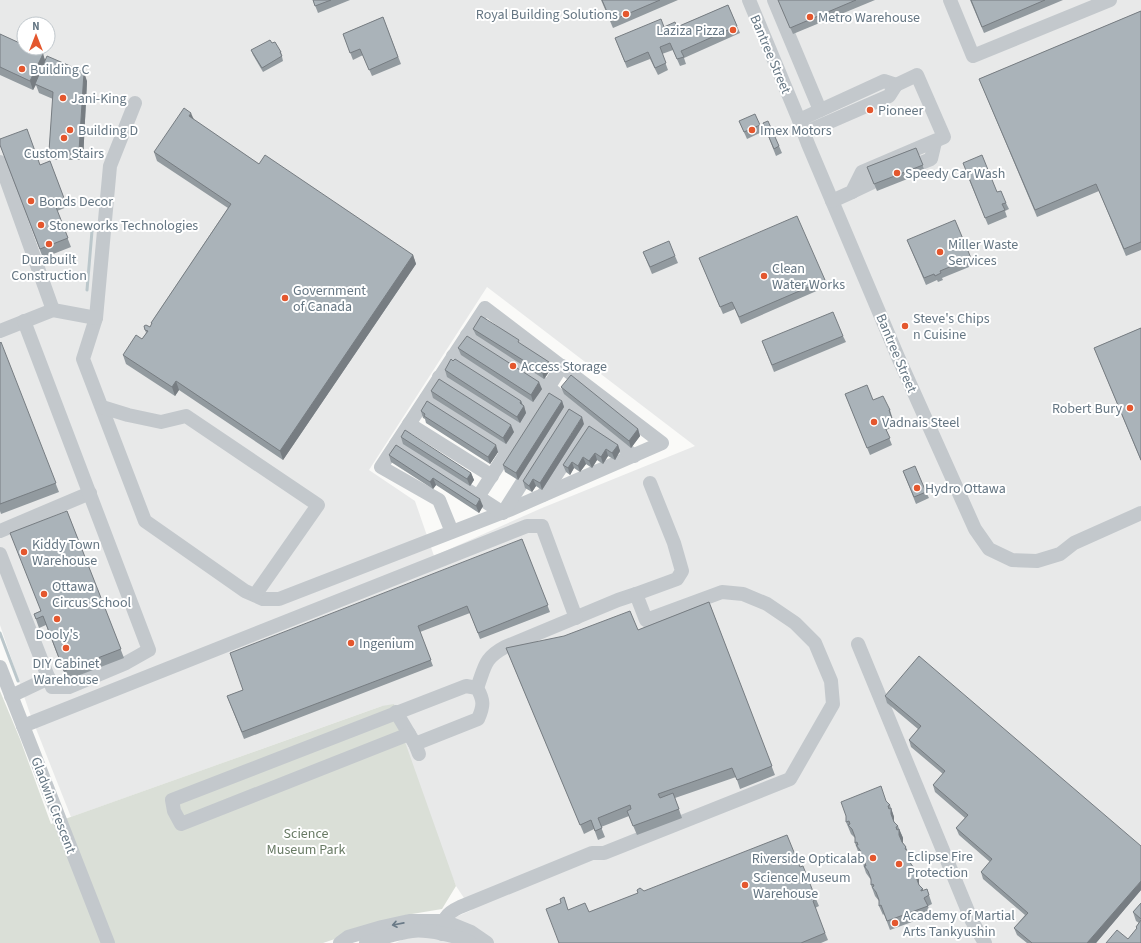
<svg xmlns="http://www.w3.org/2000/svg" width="1141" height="943" font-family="'Source Sans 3',sans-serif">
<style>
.built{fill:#e8e9e9;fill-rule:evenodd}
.green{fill:#dadfd7}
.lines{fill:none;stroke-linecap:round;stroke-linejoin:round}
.stream{stroke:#bbc7cb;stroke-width:3}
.minor{stroke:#c3c8cc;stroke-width:14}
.wall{fill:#929a9f}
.shaded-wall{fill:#777d82}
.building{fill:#aab3b9;stroke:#777d82}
.oneway{stroke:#6a7a87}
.poi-dot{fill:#e4572e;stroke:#fff;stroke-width:1.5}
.labels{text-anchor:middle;stroke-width:4;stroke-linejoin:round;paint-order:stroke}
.poi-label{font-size:14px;fill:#657683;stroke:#fff;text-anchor:start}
.street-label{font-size:14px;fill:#657683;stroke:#fff}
.park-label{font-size:14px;fill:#687a64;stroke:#fff}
</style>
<rect width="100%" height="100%" fill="#fafaf8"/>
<path class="built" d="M 0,0 L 1141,0 L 1141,943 L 395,943 L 472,910 L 456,886 L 382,706 L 71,817 L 29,711 L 0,625 ZM 24,24 L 48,24 L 48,48 L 24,48 ZM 487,287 L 695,446 L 542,508 L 434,556 L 415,501 L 369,470 Z"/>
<path class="green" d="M 0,691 L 20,739 L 51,824 L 382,706 L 394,704 L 398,722 L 456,886 L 442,909 L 406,915 L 323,943 L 0,943 Z"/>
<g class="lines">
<g class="stream">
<path d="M 87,290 L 92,231"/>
<path d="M 0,633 L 18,681"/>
</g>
<g class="minor">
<path d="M 749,0 L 799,120 L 808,144 L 898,357 L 975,529 L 989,549 L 1012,560 L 1037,561 L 1060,554 L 1074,543 L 1141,513"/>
<path d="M 774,0 L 820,110"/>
<path d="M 950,0 L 973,56 L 1110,0"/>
<path d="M 135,103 L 110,166 L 96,318 L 83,359 L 145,521 L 245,591 L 263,599 L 279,599 L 509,510 L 662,443 L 485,308 L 381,467 L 439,500 L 452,532"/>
<path d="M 799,120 L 884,81 L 896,85 L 889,96 L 804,133"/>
<path d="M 0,162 L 53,310"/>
<path d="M 921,163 L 931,159 L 935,142"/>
<path d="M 852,192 L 873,182"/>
<path d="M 832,201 L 852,192 L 862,172 L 944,137 L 917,75 L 896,85"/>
<path d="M 0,331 L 53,310 L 96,318"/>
<path d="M 467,335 L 548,387 L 634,456"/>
<path d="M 453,356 L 535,408"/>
<path d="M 439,377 L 521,429"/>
<path d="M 426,399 L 508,451"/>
<path d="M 102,407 L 128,415 L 161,422 L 186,416 L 318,505 L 255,595"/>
<path d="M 409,424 L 492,476"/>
<path d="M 396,444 L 503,513 L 571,405"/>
<path d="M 543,495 L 591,422"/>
<path d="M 478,497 L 562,366"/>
<path d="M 0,531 L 90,493"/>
<path d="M 0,554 L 52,687 L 69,687 L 126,663 L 149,650 L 24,321"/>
<path d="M 858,644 L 972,921 L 985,943"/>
<path d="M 0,667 L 108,943"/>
<path d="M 477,688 C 485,667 484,658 505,647 L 618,600 L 636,594 L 677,579 L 682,571 L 674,543 L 650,483"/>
<path d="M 11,696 L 49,678"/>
<path d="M 396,712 L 415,744 L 419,754"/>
<path d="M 23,726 L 527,526 L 542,526 L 576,618"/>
<path d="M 409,734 L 181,824 L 174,811 L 172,800 L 466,686 L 477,688 C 484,700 484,706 478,719 L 415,744"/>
<path d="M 442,934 C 444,918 445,914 460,907 L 592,853 L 604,853 L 790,779 L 833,704 L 831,681 L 815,643 L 795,623 L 767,604 L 743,594 L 722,592 L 646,620 L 636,594"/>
<path d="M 340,943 L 348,937 L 382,927 L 409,921 L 444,921 L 471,932 L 487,943"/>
<path d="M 366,943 C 381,938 397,933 412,931 C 426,929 459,936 471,943"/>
</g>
</g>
<g class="wall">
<path d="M 313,0 L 350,0 L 318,13 Z"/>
<path d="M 601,0 L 678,0 L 613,28 Z"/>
<path d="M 778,0 L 875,0 L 793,34 Z"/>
<path d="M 970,0 L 1063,0 L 984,33 Z"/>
<path d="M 728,5 L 740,33 L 684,58 L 686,64 L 680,66 L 673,50 L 662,54 L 668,70 L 658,75 L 650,59 L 627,68 L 615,38 L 664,27 L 677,27 Z"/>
<path d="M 1141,11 L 1141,250 L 1126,256 L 1099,191 L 1037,217 L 979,79 Z"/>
<path d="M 383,17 L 401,64 L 372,76 L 363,55 L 353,60 L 343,34 Z"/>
<path d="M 0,34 L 43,54 L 45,61 L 87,81 L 83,160 L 53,160 L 49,151 L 53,99 L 39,93 L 36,85 L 33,90 L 0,75 Z"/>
<path d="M 272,43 L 281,52 L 283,61 L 263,72 L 253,55 L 251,50 Z"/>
<path d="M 194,120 L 259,164 L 413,255 L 416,264 L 283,460 L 179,390 L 175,396 L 126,364 L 123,355 L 142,339 L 146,333 L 144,326 L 150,327 L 152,324 L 151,323 L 228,208 L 157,161 L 154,152 Z"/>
<path d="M 739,121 L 760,125 L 762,132 L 747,139 Z"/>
<path d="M 763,123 L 779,146 L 782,153 L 776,156 Z"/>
<path d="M 0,145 L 40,165 L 50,161 L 67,207 L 57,211 L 71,247 L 43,258 Z"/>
<path d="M 916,148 L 925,172 L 877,191 L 867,167 Z"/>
<path d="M 965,170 L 1006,203 L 1009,209 L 1005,211 L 1007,217 L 988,225 Z"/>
<path d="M 907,240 L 971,258 L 974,265 L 942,278 L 943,280 L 938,282 L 937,280 L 926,285 Z"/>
<path d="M 643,252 L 675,256 L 678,263 L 652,274 Z"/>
<path d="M 699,258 L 825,280 L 828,286 L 741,324 L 735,309 L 723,314 Z"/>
<path d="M 1141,328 L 1141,461 L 1094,348 Z"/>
<path d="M 473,329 L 520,344 L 549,362 L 551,369 L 544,379 L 476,335 Z"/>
<path d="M 843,336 L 846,342 L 774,372 L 762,341 Z"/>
<path d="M 0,343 L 59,492 L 1,514 L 0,511 Z"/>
<path d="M 458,348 L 542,389 L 533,402 L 461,355 Z"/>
<path d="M 445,370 L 521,401 L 523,405 L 524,406 L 526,413 L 520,423 L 447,377 Z"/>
<path d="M 561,387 L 638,429 L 640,436 L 631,448 L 564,394 Z"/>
<path d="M 431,391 L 514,432 L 506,444 L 433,398 Z"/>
<path d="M 845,394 L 873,400 L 890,410 L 895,426 L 886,430 L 892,445 L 870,455 Z"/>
<path d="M 562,401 L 564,407 L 518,480 L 505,472 L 503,465 Z"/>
<path d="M 421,411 L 498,452 L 490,464 L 426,423 L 425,419 L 423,418 Z"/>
<path d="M 584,424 L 542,490 L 536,486 L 532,492 L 525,488 L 523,481 Z"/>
<path d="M 401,437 L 471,473 L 474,480 L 470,486 L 403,444 Z"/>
<path d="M 396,445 L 483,506 L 479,513 L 436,485 L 433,489 L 391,462 L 389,455 Z"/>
<path d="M 618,445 L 620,451 L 615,460 L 608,456 L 603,464 L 597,460 L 592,468 L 586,464 L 580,472 L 574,468 L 570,475 L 566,472 L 563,465 Z"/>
<path d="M 903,471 L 926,492 L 929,498 L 916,504 Z"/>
<path d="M 67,511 L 124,658 L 67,680 L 46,625 L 39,628 L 34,614 L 40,611 Z"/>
<path d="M 522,539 L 550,612 L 480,639 L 470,613 L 420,632 L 433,666 L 244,739 L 227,696 L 243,690 Z"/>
<path d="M 709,602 L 775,775 L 740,789 L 736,777 L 675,798 L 682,818 L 637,835 L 629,816 L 601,827 L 605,837 L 598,840 L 594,829 L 584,834 L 506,648 L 638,630 Z"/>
<path d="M 885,696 L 1141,890 L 1096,943 L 1027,943 L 1017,935 L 1014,928 L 1025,915 L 983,879 L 981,872 L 990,862 L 959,835 L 956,828 L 965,818 L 935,792 L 933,785 L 943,774 L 911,747 L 909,740 L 918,729 L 887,703 Z"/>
<path d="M 886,801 L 890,805 L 894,817 L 894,822 L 898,826 L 903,838 L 903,843 L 906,847 L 911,859 L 911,864 L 914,868 L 919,880 L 919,885 L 923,889 L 923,891 L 927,889 L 932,904 L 928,906 L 931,915 L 890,930 L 884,914 L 883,915 L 879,906 L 879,901 L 875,896 L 871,885 L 871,880 L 866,873 L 863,864 L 863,859 L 859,854 L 855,843 L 855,838 L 851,834 L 846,822 Z"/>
<path d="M 800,867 L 816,899 L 819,906 L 815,908 L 828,940 L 821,943 L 559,943 L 568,910 L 589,912 L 644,891 Z"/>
<path d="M 1141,903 L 1141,943 L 1128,939 L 1137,929 L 1136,927 L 1139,923 L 1136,921 L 1133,912 Z"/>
</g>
<g class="shaded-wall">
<path d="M 43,54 L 46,63 L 33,90 L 30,81 Z"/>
<path d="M 84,72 L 87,81 L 83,160 L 79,151 Z"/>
<path d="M 191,113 L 195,122 L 189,116 Z"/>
<path d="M 413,255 L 416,264 L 283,460 L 280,451 Z"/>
<path d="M 549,362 L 551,369 L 544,379 L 542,372 Z"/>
<path d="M 176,381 L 179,390 L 175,396 L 172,387 Z"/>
<path d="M 539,382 L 542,389 L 533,402 L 531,395 Z"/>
<path d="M 521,401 L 523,407 L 524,406 L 526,413 L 520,423 L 517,417 L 520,403 Z"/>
<path d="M 562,401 L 564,407 L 518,480 L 516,473 Z"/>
<path d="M 582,417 L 584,424 L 542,490 L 540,483 Z"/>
<path d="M 511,425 L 514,432 L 506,444 L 503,438 Z"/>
<path d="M 638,429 L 640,436 L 631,448 L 629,441 Z"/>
<path d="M 496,445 L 498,452 L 490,464 L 488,457 Z"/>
<path d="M 618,445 L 620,451 L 615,460 L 612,453 Z"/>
<path d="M 606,449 L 608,456 L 603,464 L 601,457 Z"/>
<path d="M 595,453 L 597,460 L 592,468 L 589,461 Z"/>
<path d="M 583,457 L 586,464 L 580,472 L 578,466 Z"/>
<path d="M 572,462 L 574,468 L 570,475 L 568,468 Z"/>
<path d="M 471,473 L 474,480 L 470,486 L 467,479 Z"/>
<path d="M 433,478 L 436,485 L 433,489 L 430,482 Z"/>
<path d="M 533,479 L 536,486 L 532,492 L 529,486 Z"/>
<path d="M 480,499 L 483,506 L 479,513 L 476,506 Z"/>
<path d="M 891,808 L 894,817 L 894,823 L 891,814 Z"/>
<path d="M 899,829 L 903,838 L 903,844 L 899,835 Z"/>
<path d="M 907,850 L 911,859 L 911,865 L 907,856 Z"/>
<path d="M 916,871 L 919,880 L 919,886 L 916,877 Z"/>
<path d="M 1141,881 L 1141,890 L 1096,943 L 1087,943 Z"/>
</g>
<g class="building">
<path d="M 313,0 L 331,0 L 315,6 Z"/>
<path d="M 602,0 L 660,0 L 611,21 Z"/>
<path d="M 778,0 L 856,0 L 790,28 Z"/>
<path d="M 971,0 L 1045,0 L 982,27 Z"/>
<path d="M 728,5 L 737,26 L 681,51 L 684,57 L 677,59 L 670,43 L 660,47 L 666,63 L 655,68 L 648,52 L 625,62 L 615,38 L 661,19 L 664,27 L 675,22 L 677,27 Z"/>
<path d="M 1141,11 L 1141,242 L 1124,249 L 1096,184 L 1035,210 L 979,79 Z"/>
<path d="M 383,17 L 398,57 L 369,70 L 360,49 L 350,53 L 343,34 Z"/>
<path d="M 0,34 L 24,45 L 24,48 L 31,48 L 43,54 L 30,81 L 0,67 Z"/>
<path d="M 270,40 L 272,43 L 275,42 L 281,52 L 280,52 L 282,56 L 262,68 L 251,50 Z"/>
<path d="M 47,56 L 84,72 L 79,151 L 49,151 L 53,92 L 35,84 Z"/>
<path d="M 184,108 L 191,113 L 189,116 L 259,164 L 265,155 L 413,255 L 280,451 L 176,381 L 172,387 L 123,355 L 136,335 L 142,339 L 148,331 L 145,330 L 144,326 L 146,325 L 150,327 L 152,323 L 151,323 L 231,204 L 154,152 Z"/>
<path d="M 755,114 L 760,125 L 744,132 L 739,121 Z"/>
<path d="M 768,121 L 779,146 L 774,149 L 763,123 Z"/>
<path d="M 27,129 L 40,165 L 50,161 L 64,198 L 54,202 L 68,238 L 40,249 L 0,145 L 0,139 Z"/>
<path d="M 916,148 L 923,165 L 874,184 L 867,167 Z"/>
<path d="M 982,155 L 997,192 L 1001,191 L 1006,203 L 1002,204 L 1005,210 L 985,218 L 963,163 Z"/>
<path d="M 797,216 L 825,280 L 739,317 L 732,302 L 720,307 L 699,258 Z"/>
<path d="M 955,220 L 971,258 L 940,271 L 941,273 L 935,276 L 934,274 L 924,278 L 907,240 Z"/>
<path d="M 669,241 L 675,256 L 650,267 L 643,252 Z"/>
<path d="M 833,312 L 843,336 L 772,365 L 762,341 Z"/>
<path d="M 481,316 L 519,340 L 518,342 L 549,362 L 542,372 L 473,329 Z"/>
<path d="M 1141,328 L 1141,460 L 1094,348 Z"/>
<path d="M 467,336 L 539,382 L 531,395 L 458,348 Z"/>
<path d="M 1,342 L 56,483 L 0,504 L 0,343 Z"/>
<path d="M 451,359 L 453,361 L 455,359 L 521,401 L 520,403 L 524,406 L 517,417 L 445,370 Z"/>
<path d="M 571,375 L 638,429 L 629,441 L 561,387 Z"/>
<path d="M 439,379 L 511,425 L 503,438 L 431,391 Z"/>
<path d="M 867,385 L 873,400 L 883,396 L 890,410 L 889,410 L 892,419 L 883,423 L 890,438 L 867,448 L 845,394 Z"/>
<path d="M 549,393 L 562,401 L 516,473 L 503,465 Z"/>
<path d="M 427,401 L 496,445 L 488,457 L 424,416 L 425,414 L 421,411 Z"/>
<path d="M 569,409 L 582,417 L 540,483 L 533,479 L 529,486 L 523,481 Z"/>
<path d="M 589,426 L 618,445 L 612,453 L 606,449 L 601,457 L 595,453 L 589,461 L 583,457 L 578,466 L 572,462 L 568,468 L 563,465 Z"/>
<path d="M 405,430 L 471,473 L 467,479 L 401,437 Z"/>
<path d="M 396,445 L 480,499 L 476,506 L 433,478 L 430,482 L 389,455 Z"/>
<path d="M 915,466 L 926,492 L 914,497 L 903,471 Z"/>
<path d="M 67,511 L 121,649 L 64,671 L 43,616 L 36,619 L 34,614 L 41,611 L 10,533 Z"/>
<path d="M 522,539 L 548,605 L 478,633 L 467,606 L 418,626 L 431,660 L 242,732 L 227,696 L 243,690 L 230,653 Z"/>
<path d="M 709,602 L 772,766 L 737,780 L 732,768 L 658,794 L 660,798 L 673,793 L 679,809 L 633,826 L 627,811 L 631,809 L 630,805 L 598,818 L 602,828 L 595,831 L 591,820 L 580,825 L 506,648 L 564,636 L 630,611 L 638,630 Z"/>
<path d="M 919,656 L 1141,846 L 1141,881 L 1087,943 L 1032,943 L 1014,928 L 1028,913 L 981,872 L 992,859 L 956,828 L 968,815 L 933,785 L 945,771 L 909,740 L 921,726 L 885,696 Z"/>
<path d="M 881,786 L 886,801 L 890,805 L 888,806 L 889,809 L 891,808 L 891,814 L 894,822 L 898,826 L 896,827 L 897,830 L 899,829 L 899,835 L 902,842 L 906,847 L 905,848 L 906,850 L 907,850 L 907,856 L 911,864 L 914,868 L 913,869 L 914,871 L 916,871 L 916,877 L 919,885 L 923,889 L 921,890 L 921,891 L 927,889 L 929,895 L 924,898 L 928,906 L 887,921 L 881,905 L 879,906 L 879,900 L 876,892 L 872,887 L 874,886 L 873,884 L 871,885 L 871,879 L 868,871 L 864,866 L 866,866 L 865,863 L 863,864 L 863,858 L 860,850 L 856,845 L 858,845 L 857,842 L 855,843 L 855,837 L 852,829 L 848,825 L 850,824 L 849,821 L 846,822 L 846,816 L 841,802 Z"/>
<path d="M 787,835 L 800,867 L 803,866 L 816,899 L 813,901 L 825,933 L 801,943 L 559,943 L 546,909 L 561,903 L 560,899 L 564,897 L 568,910 L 585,903 L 589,912 L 638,893 L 637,890 L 640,888 L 644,891 Z"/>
<path d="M 1141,903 L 1141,919 L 1133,912 Z"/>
<path d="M 1141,920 L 1141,943 L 1106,943 L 1117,930 L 1128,939 L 1137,928 L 1136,927 Z"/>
</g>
<defs><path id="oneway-shaft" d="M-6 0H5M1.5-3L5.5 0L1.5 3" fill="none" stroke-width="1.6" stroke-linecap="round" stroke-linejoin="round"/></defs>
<use class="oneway" href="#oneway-shaft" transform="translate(398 924) rotate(169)"/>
<g class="poi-dot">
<circle cx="626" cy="14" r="4"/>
<circle cx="810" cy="17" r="4"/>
<circle cx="733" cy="30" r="4"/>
<circle cx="22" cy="69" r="4"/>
<circle cx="63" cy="98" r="4"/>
<circle cx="870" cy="110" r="4"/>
<circle cx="70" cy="130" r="4"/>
<circle cx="752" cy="130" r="4"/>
<circle cx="64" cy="138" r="4"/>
<circle cx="897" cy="173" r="4"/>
<circle cx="31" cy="201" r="4"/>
<circle cx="41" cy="225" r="4"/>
<circle cx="49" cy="244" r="4"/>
<circle cx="940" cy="252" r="4"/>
<circle cx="764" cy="276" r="4"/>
<circle cx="285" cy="298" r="4"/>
<circle cx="905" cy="326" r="4"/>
<circle cx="513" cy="366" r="4"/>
<circle cx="1130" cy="408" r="4"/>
<circle cx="874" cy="422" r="4"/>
<circle cx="917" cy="488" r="4"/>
<circle cx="24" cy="552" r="4"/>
<circle cx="44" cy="594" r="4"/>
<circle cx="57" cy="619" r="4"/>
<circle cx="351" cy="643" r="4"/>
<circle cx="66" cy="648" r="4"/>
<circle cx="873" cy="858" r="4"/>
<circle cx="899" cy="864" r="4"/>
<circle cx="745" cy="885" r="4"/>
<circle cx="895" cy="923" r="4"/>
</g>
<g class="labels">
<g class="poi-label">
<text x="618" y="19" text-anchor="end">Royal Building Solutions</text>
<text x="818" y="22">Metro Warehouse</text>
<text x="725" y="35" text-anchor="end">Laziza Pizza</text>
<text x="30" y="74">Building C</text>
<text x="71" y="103">Jani-King</text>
<text x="878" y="115">Pioneer</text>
<text x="78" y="135">Building D</text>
<text x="760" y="135">Imex Motors</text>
<text x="64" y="158" text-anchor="middle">Custom Stairs</text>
<text x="905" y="178">Speedy Car Wash</text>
<text x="39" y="206">Bonds Decor</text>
<text x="49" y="230">Stoneworks Technologies</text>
<text x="948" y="249">Miller Waste<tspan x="948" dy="16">Services</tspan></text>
<text x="49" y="264" text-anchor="middle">Durabuilt<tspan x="49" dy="16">Construction</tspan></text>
<text x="772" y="273">Clean<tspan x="772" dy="16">Water Works</tspan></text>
<text x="293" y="295">Government<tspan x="293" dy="16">of Canada</tspan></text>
<text x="913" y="323">Steve's Chips<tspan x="913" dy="16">n Cuisine</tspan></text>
<text x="521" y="371">Access Storage</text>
<text x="1122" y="413" text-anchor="end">Robert Bury</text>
<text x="882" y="427">Vadnais Steel</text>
<text x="925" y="493">Hydro Ottawa</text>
<text x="32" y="549">Kiddy Town<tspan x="32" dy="16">Warehouse</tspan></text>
<text x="52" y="591">Ottawa<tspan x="52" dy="16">Circus School</tspan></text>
<text x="57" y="639" text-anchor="middle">Dooly's</text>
<text x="359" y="648">Ingenium</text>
<text x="66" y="668" text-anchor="middle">DIY Cabinet<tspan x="66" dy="16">Warehouse</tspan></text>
<text x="907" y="861">Eclipse Fire<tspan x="907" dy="16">Protection</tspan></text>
<text x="865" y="863" text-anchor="end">Riverside Opticalab</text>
<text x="753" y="882">Science Museum<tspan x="753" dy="16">Warehouse</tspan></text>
<text x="903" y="920">Academy of Martial<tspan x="903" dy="16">Arts Tankyushin</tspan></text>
</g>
<g class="street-label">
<text transform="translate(771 54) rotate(67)" y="5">Bantree Street</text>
<text transform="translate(897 353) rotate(67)" y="5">Bantree Street</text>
<text transform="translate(54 805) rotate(69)" y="5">Gladwin Crescent</text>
</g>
<g class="park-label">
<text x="306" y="838">Science<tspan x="306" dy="16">Museum Park</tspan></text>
</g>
</g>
<g transform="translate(36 36)"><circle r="19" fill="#ffffff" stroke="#c1c8cd"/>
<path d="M0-3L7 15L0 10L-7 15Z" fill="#e4572e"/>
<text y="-6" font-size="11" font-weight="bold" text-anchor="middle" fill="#657683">N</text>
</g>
</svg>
